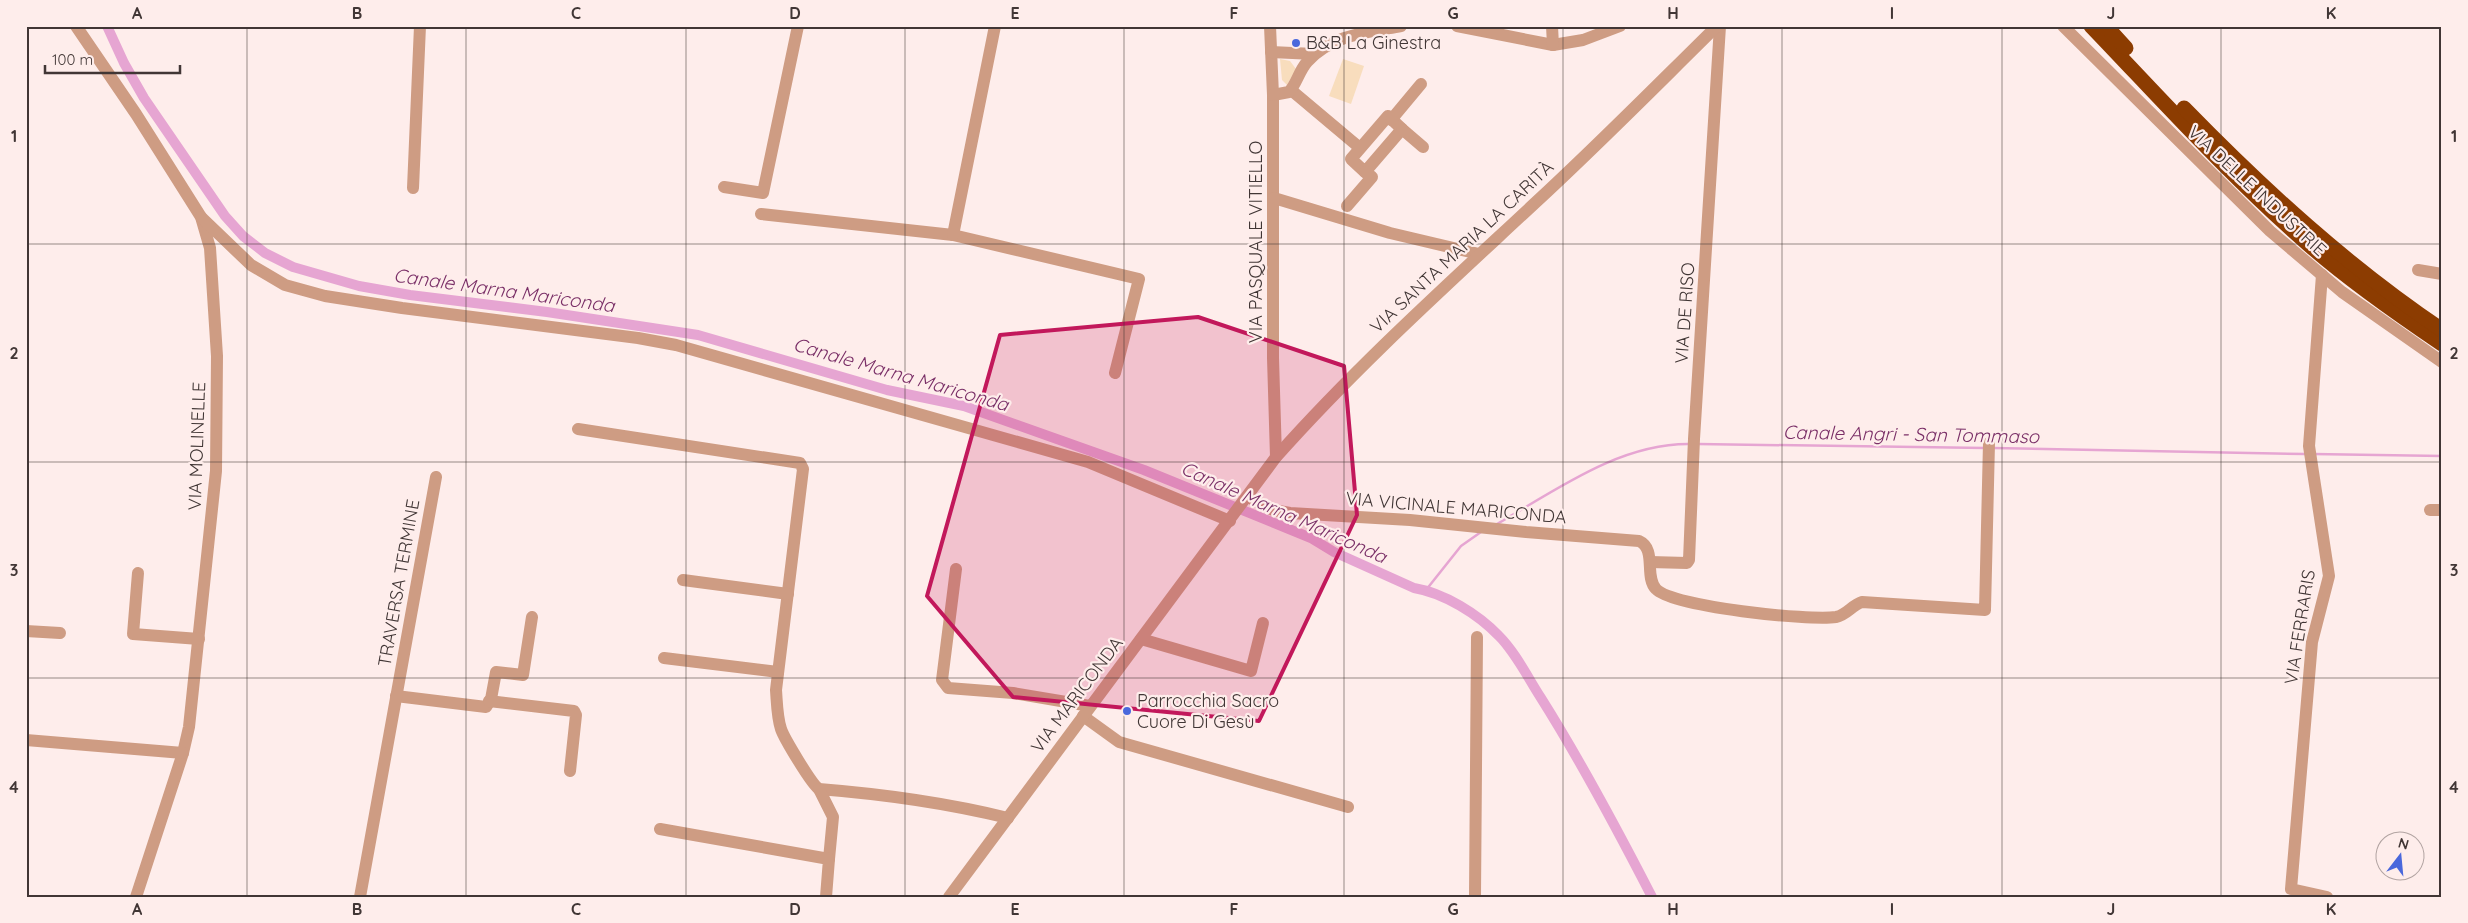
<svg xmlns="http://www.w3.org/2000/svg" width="2468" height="923" font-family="Quicksand,sans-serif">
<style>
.green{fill:#f8ddbd}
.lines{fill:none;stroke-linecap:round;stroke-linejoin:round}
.stream{stroke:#e6a5d2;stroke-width:2.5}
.canal{stroke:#e6a5d2;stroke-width:10}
.minor{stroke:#ce9c83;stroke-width:12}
.highway{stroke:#8c3c01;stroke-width:15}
.marked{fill:#c2185b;fill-opacity:0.2;stroke:#c2185b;stroke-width:4;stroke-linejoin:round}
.grid{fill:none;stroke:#413635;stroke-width:1;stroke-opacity:0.55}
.poi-dot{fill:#4a68dc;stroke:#feedeb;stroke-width:2}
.labels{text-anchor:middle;stroke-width:4.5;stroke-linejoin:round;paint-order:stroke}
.poi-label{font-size:18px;fill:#413635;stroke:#feedeb;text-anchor:start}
.street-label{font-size:18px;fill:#413635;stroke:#feedeb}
.water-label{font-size:19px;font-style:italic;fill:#7a2f67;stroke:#feedeb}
.neatline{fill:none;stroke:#413635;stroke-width:2}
.grid-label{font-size:16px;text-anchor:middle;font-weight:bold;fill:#413635}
</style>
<rect width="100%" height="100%" fill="#feedeb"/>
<g class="green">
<path d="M 1280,59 L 1290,61 L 1296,69 L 1287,85 L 1282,80 Z"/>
<path d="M 1343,59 L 1364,66 L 1351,104 L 1329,96 Z"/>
</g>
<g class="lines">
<g class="stream">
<path d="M 1698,444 L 1985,448"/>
<path d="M 1993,448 L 2305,454"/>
<path d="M 2313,454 L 2442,456"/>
<path d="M 1497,524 C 1556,490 1620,443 1690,444"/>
<path d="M 1426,590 L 1461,546 L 1481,532"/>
</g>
<path class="canal" d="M 107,26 L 124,63 L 144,98 L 225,216 L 243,236 L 265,253 L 293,267 L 359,286 L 410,295 L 547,312 L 698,335 L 887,390 L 964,406 L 1144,470 L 1311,538 L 1334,552 L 1414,588 C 1444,593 1478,614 1499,636 C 1516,653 1528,678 1541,698 C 1582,763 1617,829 1652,897"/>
<g class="minor">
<path d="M 76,26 L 136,114 L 201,217 L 210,248 L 217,356 L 216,471 L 189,727 L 183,753 L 136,897"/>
<path d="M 1270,26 L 1273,95 L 1273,358 L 1276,457"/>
<path d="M 1457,26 L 1553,45 L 1583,40 L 1620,26"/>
<path d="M 1552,26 L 1553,45"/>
<path d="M 2063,26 L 2270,231 L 2342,292 L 2442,362"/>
<path d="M 1271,52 L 1314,54"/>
<path d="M 1291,90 L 1360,148"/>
<path d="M 1273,95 L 1289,92 C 1297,83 1299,71 1307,62 C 1330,35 1369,32 1401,26"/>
<path d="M 1388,116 L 1402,129 L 1365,172 L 1351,159 Z"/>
<path d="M 1391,120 L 1421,84"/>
<path d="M 1402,129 L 1423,147"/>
<path d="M 724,187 L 763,193 L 798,26"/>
<path d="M 413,188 L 420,26"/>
<path d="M 1274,198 L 1390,233 L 1479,254"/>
<path d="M 1347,206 L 1372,177 L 1365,172"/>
<path d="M 761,214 L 953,235 L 1139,279 L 1115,373"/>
<path d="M 201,217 L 251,265 L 285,285 L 325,296 L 402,308 L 638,338 L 676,345 L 1088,462 L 1230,521"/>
<path d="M 953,235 L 995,26"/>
<path d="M 2418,270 L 2442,274"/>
<path d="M 2322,275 L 2309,446 L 2329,576 L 2312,642 L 2291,889 L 2327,897"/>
<path d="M 578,429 L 800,463 L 803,469 L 776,690 C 777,703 777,717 781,729 C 784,738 812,785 819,789 C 882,794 947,803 1008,818"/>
<path d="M 1248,497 L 1273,510 L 1290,513 L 1410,520 L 1526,532 L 1639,541 C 1657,549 1644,577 1656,589 C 1673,607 1809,621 1836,617 C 1847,615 1852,605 1862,602 L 1985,610 L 1989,443"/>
<path d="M 2430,510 L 2442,510"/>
<path d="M 1650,562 L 1687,563 L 1689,560 L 1694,439 L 1720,26"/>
<path d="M 956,569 L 942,680 L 948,688 L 1013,693 L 1090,706"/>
<path d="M 138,573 L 133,634 L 199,639"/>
<path d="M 683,580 L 788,594"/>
<path d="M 26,631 L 60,633"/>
<path d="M 1141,639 L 1251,671 L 1263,623"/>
<path d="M 664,658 L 778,672"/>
<path d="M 396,696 L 486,707 L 491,699 L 496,672 L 523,675 L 532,617"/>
<path d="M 489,701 L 574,711 L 576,715 L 570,771"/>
<path d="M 1083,716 L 1119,742 L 1348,807"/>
<path d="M 26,740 L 183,753"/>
<path d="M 819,789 L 833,817 L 829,859"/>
<path d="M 660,829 L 829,859 L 826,897"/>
<path d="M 360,897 L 436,477"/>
<path d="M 949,897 L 1276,457 C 1357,366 1446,286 1535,203 C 1597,146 1657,85 1717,26"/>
<path d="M 1475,897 L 1477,637"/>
</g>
<g class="highway">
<path d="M 2091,26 C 2162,100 2231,177 2308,244 C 2350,281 2396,313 2442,344"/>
<path d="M 2106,26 L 2126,48"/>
<path d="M 2184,108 C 2264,190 2347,266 2442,330"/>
</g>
</g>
<path class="marked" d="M 1198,317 L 1344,366 L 1357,515 L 1259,721 L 1013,697 L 927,596 L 1000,335 Z"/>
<path class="grid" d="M 247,26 L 247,897M 466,26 L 466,897M 686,26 L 686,897M 905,26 L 905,897M 1124,26 L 1124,897M 1344,26 L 1344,897M 1563,26 L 1563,897M 1782,26 L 1782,897M 2002,26 L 2002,897M 2221,26 L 2221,897M 26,244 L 2442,244M 26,462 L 2442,462M 26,678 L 2442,678"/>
<g class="poi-dot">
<circle cx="1296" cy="43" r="5"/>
<circle cx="1127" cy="711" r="5"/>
</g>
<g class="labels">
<g class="poi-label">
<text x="1306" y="49">B&amp;B La Ginestra</text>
<text x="1137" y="707">Parrocchia Sacro<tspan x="1137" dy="21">Cuore Di Gesù</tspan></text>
</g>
<g class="street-label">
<text transform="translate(2257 191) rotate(43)" y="6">VIA DELLE INDUSTRIE</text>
<text transform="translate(1256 242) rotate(-90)" y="6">VIA PASQUALE VITIELLO</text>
<text transform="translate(1462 247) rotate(-43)" y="6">VIA SANTA MARIA LA CARITÀ</text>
<text transform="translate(1685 313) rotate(-86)" y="6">VIA DE RISO</text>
<text transform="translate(197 446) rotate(-88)" y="6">VIA MOLINELLE</text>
<text transform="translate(1456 508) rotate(5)" y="6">VIA VICINALE MARICONDA</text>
<text transform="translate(399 583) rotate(-80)" y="6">TRAVERSA TERMINE</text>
<text transform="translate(2300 627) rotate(-81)" y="6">VIA FERRARIS</text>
<text transform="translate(1077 695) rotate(-53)" y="6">VIA MARICONDA</text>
</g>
<g class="water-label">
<text transform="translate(504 290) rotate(8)" y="7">Canale Marna Mariconda</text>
<text transform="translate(901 374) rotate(16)" y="7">Canale Marna Mariconda</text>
<text transform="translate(1911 434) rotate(1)" y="7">Canale Angri - San Tommaso</text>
<text transform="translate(1284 512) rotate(24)" y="7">Canale Marna Mariconda</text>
</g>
</g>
<rect width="2468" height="923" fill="none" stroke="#feedeb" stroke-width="55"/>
<g transform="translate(2400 856) rotate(16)"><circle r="24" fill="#feedeb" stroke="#b2a4a2"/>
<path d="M0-4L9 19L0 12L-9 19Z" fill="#4a68dc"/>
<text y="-8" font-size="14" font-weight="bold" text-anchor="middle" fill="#413635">N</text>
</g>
<path d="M45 65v8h135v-8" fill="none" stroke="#413635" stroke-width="2.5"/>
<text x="52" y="65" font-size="15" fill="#413635" stroke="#feedeb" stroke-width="4" paint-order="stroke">100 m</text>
<rect x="28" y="28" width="2412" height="868" class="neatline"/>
<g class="grid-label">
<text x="137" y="19">A</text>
<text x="357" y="19">B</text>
<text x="576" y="19">C</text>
<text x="795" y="19">D</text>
<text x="1015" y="19">E</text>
<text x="1234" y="19">F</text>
<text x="1453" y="19">G</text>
<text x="1673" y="19">H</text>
<text x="1892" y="19">I</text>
<text x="2111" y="19">J</text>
<text x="2331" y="19">K</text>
<text x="14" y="142">1</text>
<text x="2454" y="142">1</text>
<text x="14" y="359">2</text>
<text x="2454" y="359">2</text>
<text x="14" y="576">3</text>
<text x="2454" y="576">3</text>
<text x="14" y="793">4</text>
<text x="2454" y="793">4</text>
<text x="137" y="915">A</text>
<text x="357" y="915">B</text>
<text x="576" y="915">C</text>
<text x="795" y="915">D</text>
<text x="1015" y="915">E</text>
<text x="1234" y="915">F</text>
<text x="1453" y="915">G</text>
<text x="1673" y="915">H</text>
<text x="1892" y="915">I</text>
<text x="2111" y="915">J</text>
<text x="2331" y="915">K</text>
</g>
</svg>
